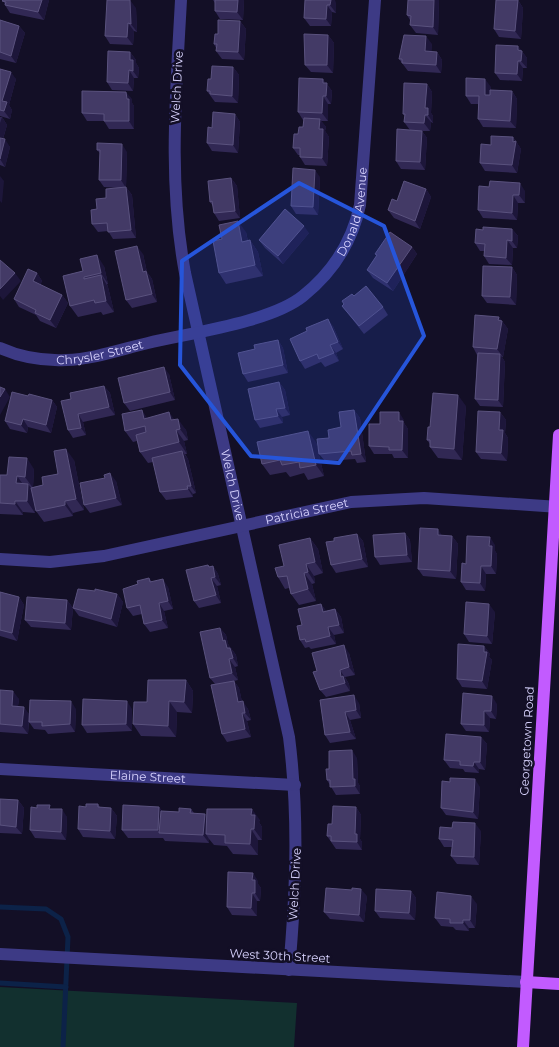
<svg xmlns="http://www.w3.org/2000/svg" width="559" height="1047" font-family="Montserrat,sans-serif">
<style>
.green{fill:#12302f}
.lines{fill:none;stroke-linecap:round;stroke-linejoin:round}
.stream{stroke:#0c2248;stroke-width:5}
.minor{stroke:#3d3a85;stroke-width:12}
.major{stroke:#c25bff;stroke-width:12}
.wall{fill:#312854}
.shaded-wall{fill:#1d163a}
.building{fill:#433a66;stroke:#5a527e}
.marked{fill:#2655da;fill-opacity:0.2;stroke:#2655da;stroke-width:4;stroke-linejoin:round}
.labels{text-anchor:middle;stroke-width:5;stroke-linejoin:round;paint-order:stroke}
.street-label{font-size:12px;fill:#d9d4ff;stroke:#130f26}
</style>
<rect width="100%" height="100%" fill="#130f26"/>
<path class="green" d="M 0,987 L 297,1003 L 294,1047 L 0,1047 Z"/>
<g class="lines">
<g class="stream">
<path d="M 0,907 L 46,909 L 61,919 L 68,937 L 63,1047"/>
<path d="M 0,983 L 66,987"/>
</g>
<g class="minor">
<path id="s1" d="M 181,0 C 176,93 168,181 185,273 L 289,737 C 299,816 296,892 289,970"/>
<path id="s2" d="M 0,348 C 20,357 44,361 66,360 C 94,359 122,349 148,343 C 190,333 271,322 303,296 C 333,272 352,243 360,205 L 375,0"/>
<path id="s3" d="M 0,559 L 50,562 L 104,556 L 351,502 L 424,498 L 559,507"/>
<path id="s4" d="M 0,769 L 295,785"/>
<path d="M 0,954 L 526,982"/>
</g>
<g class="major">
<path d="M 526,982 L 559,984"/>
<path d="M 523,1047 L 559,435"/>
</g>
</g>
<g class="wall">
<path d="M 3,0 L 49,0 L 44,20 L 10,13 L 5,5 Z"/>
<path d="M 213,0 L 244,0 L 243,20 L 220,19 L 215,11 L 215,3 Z"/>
<path d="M 305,0 L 336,3 L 336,13 L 332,12 L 331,26 L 310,26 L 304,18 Z"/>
<path d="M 439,0 L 438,35 L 416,33 L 410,25 L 410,20 L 407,15 Z"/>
<path d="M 518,0 L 523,8 L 521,39 L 499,37 L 494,29 Z"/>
<path d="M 136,8 L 137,32 L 134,31 L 133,45 L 110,44 L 105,36 Z"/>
<path d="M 0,20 L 19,26 L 25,33 L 16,63 L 0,59 Z"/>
<path d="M 240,21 L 246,29 L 244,60 L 222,59 L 216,51 L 216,48 L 214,44 L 218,34 Z"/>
<path d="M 328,35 L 334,43 L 333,73 L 311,72 L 305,65 Z"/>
<path d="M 432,44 L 431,52 L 437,52 L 442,60 L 441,73 L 408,71 L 399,59 Z"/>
<path d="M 518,46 L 527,58 L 527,68 L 523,68 L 522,81 L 500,80 L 495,73 Z"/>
<path d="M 130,52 L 136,60 L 136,63 L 139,68 L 138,78 L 134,78 L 133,91 L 112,90 L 107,82 Z"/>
<path d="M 233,67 L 239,75 L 238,103 L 215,102 L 207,91 L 211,79 Z"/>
<path d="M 0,69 L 16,79 L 9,105 L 12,110 L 10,119 L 0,116 Z"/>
<path d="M 326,83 L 332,91 L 331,104 L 328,104 L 328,121 L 321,121 L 326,127 L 325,131 L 329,137 L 327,166 L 305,165 L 300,157 L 300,155 L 298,155 L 293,148 L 298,134 L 303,127 L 304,120 L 303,120 L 298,112 Z"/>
<path d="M 427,84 L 432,92 L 431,113 L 433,116 L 433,123 L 431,122 L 430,131 L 422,131 L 427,138 L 425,170 L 401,169 L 396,161 L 410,130 L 404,122 L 405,116 L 403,114 Z"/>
<path d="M 491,87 L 491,90 L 512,91 L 517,99 L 516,128 L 483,127 L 478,119 L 478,104 L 471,104 L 466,96 Z"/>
<path d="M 132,99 L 132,103 L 134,106 L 134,129 L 109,129 L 104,121 L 87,121 L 82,113 Z"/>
<path d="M 235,114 L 240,122 L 238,153 L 212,151 L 207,143 L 212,128 Z"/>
<path d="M 0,117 L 2,117 L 7,125 L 3,139 L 10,147 L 5,167 L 0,165 Z"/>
<path d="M 513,137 L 521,149 L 517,173 L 485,171 L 480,163 L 491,145 Z"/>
<path d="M 97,150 L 127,152 L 126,187 L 132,195 L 136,238 L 113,239 L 108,231 L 98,232 L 92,224 L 97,209 L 106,198 L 118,188 L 104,187 L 99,180 L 100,153 Z"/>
<path d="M 320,177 L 318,215 L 296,214 L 291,206 Z"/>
<path d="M 231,178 L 237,186 L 240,218 L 219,221 L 214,213 L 213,206 L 210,202 Z"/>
<path d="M 479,186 L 525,191 L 525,203 L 518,203 L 517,220 L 483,218 L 478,210 Z"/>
<path d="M 426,189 L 431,197 L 420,229 L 394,218 L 388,210 L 397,201 Z"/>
<path d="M 512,229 L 518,236 L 517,248 L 513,248 L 512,265 L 489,264 L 484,256 L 484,251 L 480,251 L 475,243 L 483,230 Z"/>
<path d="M 246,232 L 248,241 L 250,240 L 258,252 L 263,276 L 226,284 L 219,273 L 222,239 Z"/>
<path d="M 309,233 L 283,264 L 265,248 L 259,240 Z"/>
<path d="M 412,247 L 417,254 L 393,291 L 373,278 L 367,270 L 377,256 L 375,254 Z"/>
<path d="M 143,254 L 147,272 L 152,279 L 157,302 L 132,308 L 126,300 Z"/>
<path d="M 104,266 L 108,284 L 107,284 L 108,287 L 114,312 L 103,315 L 101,312 L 78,317 L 70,306 L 63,276 Z"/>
<path d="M 512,267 L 517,275 L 516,305 L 487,303 L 482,296 Z"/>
<path d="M 37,273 L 42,281 L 40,285 L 62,295 L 68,303 L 56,328 L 40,321 L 36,315 L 19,307 L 14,299 Z"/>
<path d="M 354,296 L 383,307 L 388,315 L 364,334 L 342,306 Z"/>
<path d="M 499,317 L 508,329 L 503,357 L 502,357 L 505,362 L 503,407 L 480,406 L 475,399 L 477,355 L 473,347 Z"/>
<path d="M 333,326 L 343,349 L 336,353 L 339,361 L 325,367 L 321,362 L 305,369 L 300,361 Z"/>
<path d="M 278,340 L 283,348 L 288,373 L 248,382 L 243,374 L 255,349 Z"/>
<path d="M 169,374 L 175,400 L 130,411 L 124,403 Z"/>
<path d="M 279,382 L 285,390 L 290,415 L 282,417 L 283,423 L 260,428 L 255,420 Z"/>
<path d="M 104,386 L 110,393 L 115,415 L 83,422 L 86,435 L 73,438 L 68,430 L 71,399 Z"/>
<path d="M 28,396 L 52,400 L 57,407 L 51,433 L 28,427 L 27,433 L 10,429 L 5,421 Z"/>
<path d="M 466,406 L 462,460 L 438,458 L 430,447 L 430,444 L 427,440 L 430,427 Z"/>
<path d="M 354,410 L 360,418 L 366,462 L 357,463 L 355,459 L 325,461 L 319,454 L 329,438 L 341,427 Z"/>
<path d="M 500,412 L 506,420 L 505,433 L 508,438 L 507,461 L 481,459 L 476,452 Z"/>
<path d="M 147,418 L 175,420 L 186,430 L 188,440 L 184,441 L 187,454 L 185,454 L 188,459 L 196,493 L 193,494 L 193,497 L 166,500 L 160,492 L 153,462 L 148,463 L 140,452 L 137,441 L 133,442 L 125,431 Z"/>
<path d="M 404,420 L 404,423 L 408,429 L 408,458 L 394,458 L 392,454 L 374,454 L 369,446 L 380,424 Z"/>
<path d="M 316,442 L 324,476 L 308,480 L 304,473 L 290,477 L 286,472 L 270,475 L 262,464 Z"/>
<path d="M 74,460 L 84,510 L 73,513 L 73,516 L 44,522 L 36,511 L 35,507 L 35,513 L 23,512 L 23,515 L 0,514 L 0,475 L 7,475 L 34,469 L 33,487 L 43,485 Z"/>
<path d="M 116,481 L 122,505 L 90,513 L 84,505 Z"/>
<path d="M 405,533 L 410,540 L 412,562 L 380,565 L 375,557 Z"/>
<path d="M 357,534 L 363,541 L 368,567 L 336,573 L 331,565 L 334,541 Z"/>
<path d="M 442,536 L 452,536 L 458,544 L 456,579 L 423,576 L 418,569 Z"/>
<path d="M 310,538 L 318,549 L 323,573 L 314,576 L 315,583 L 312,584 L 316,601 L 299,605 L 291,594 L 289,588 L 285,589 L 278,577 L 284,566 Z"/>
<path d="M 495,545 L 495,551 L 497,554 L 496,574 L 486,574 L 485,591 L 466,590 L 461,582 L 466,564 Z"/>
<path d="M 208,565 L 210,567 L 213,566 L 218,574 L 221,585 L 217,586 L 221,603 L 199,608 L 194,601 Z"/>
<path d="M 149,578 L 152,582 L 168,587 L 173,609 L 164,611 L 168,628 L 150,632 L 144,624 L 142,614 L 133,616 L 127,608 Z"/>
<path d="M 0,592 L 19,597 L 24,605 L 17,641 L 0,636 Z"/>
<path d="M 117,594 L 123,602 L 117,627 L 79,616 L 73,608 Z"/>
<path d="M 67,600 L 73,608 L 71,630 L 31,627 L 25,620 Z"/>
<path d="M 321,604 L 326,611 L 335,609 L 341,617 L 344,633 L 334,635 L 336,644 L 311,649 L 309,647 L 305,648 L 300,640 L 302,625 Z"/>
<path d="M 495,612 L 492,644 L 469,642 L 464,634 Z"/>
<path d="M 220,628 L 226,635 L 228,644 L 236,655 L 238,666 L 235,667 L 238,680 L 234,681 L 239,688 L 242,702 L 248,709 L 251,720 L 247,721 L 251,737 L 227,742 L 222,734 L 215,684 L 210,678 Z"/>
<path d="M 484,646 L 490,654 L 489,657 L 492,660 L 487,689 L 462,687 L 457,679 Z"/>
<path d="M 349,653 L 355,675 L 345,677 L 349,684 L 350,691 L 326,697 L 320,690 L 317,671 Z"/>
<path d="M 186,680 L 193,691 L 192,713 L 177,712 L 176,737 L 141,736 L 133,724 L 147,702 Z"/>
<path d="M 0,690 L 19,699 L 18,706 L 29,714 L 76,709 L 75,732 L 48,734 L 45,730 L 34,729 L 29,722 L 28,734 L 0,732 Z"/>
<path d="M 320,700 L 359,703 L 361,718 L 350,720 L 356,739 L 330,743 L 325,735 Z"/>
<path d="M 497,704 L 496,719 L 490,718 L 489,732 L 466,731 L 461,724 Z"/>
<path d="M 132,709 L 132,731 L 87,733 L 82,725 Z"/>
<path d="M 481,737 L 487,744 L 485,770 L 479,769 L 479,773 L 465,772 L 463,769 L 450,768 L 444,760 Z"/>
<path d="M 357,758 L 358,783 L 360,786 L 360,794 L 336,795 L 327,780 L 329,769 Z"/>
<path d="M 450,782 L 480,787 L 478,819 L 446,815 L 441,808 Z"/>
<path d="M 0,799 L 18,800 L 24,808 L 22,834 L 0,833 Z"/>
<path d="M 98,804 L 100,807 L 111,808 L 117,816 L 115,839 L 83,837 L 78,829 L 86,807 Z"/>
<path d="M 159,807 L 162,811 L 179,812 L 191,809 L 194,813 L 205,814 L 207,817 L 260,820 L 259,822 L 262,827 L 262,840 L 258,840 L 258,855 L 233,854 L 227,846 L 214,845 L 209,839 L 209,843 L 165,841 L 163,838 L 128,838 L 122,830 Z"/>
<path d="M 356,807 L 361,815 L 360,839 L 362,842 L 362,850 L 336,849 L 327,836 L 332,824 Z"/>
<path d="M 52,809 L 67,817 L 66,840 L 35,838 L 30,830 Z"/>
<path d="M 481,831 L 479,865 L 457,864 L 451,856 L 452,847 L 444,847 L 439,839 Z"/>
<path d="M 258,881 L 258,884 L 261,888 L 260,901 L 257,901 L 257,916 L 232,915 L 227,907 Z"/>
<path d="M 411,891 L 416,898 L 415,920 L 380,918 L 375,911 Z"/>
<path d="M 367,896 L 364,922 L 330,919 L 324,912 Z"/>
<path d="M 477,904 L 475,928 L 469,928 L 469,931 L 456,930 L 453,927 L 441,926 L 435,918 Z"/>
</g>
<g class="shaded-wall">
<path d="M 42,0 L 49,0 L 44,20 L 38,12 Z"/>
<path d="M 130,0 L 136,8 L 137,32 L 131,24 Z"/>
<path d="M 238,0 L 244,0 L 243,20 L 237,12 Z"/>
<path d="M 331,0 L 335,0 L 336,3 L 336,13 L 330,5 Z"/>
<path d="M 434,0 L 439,0 L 438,35 L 433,27 Z"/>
<path d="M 518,0 L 523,8 L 521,39 L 515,31 Z"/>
<path d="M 327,5 L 332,12 L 331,26 L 326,19 Z"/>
<path d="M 240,21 L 246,29 L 244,60 L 238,52 Z"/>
<path d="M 128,23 L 134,31 L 133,45 L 127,37 Z"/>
<path d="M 19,26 L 25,33 L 16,63 L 11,56 Z"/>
<path d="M 328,35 L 334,43 L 333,73 L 327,65 Z"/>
<path d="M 426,36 L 432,44 L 431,59 L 425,51 Z"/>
<path d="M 518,46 L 527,58 L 527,68 L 521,61 L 518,50 Z"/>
<path d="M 130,52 L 136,60 L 136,63 L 139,68 L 138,78 L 133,71 L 130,60 Z"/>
<path d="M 437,52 L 442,60 L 441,73 L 436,65 Z"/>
<path d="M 518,61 L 523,68 L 522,81 L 517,74 Z"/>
<path d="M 233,67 L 239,75 L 238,103 L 232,96 Z"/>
<path d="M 129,70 L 134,78 L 133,91 L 128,83 Z"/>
<path d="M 11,72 L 16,79 L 9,105 L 12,110 L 10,119 L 4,111 L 2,101 Z"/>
<path d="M 323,79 L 332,91 L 331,104 L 326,96 L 323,83 Z"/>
<path d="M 485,79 L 491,87 L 490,103 L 485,95 Z"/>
<path d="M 427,84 L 432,92 L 431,113 L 433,116 L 433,123 L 428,115 L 425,108 Z"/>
<path d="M 512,91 L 517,99 L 516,128 L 510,121 Z"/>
<path d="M 126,92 L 132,99 L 132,103 L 134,106 L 134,129 L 129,121 Z"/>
<path d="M 323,96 L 328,104 L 328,121 L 322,113 Z"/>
<path d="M 235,114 L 240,122 L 238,153 L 233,145 Z"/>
<path d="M 425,115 L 431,122 L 430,131 L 424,123 Z"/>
<path d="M 2,117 L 7,125 L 1,145 L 0,143 L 0,123 Z"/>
<path d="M 320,119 L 326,127 L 325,131 L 329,137 L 327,166 L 322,158 L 319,129 Z"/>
<path d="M 422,131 L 427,138 L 425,170 L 420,162 Z"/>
<path d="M 513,137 L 521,149 L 517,173 L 512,165 Z"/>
<path d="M 5,139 L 10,147 L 5,167 L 0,159 Z"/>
<path d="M 122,144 L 127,152 L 126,188 L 121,180 Z"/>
<path d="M 315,170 L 320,177 L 318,215 L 313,207 Z"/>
<path d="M 0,176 L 4,181 L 2,203 L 0,201 Z"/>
<path d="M 231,178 L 237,186 L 240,218 L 235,211 Z"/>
<path d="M 520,183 L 525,191 L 525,203 L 519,195 Z"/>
<path d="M 126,187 L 132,195 L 136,238 L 131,230 Z"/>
<path d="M 426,189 L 431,197 L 420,229 L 415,221 Z"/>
<path d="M 513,195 L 518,203 L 517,220 L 512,213 Z"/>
<path d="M 238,221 L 246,232 L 250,253 L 242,242 Z"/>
<path d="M 304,226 L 309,233 L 283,264 L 278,256 Z"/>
<path d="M 512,229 L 518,236 L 517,248 L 512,241 Z"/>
<path d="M 250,240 L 258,252 L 263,276 L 255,265 Z"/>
<path d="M 507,240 L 513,248 L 512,265 L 506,258 Z"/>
<path d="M 137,246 L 143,254 L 147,272 L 152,279 L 157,302 L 152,294 L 143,272 Z"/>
<path d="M 412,247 L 417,254 L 393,291 L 387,283 Z"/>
<path d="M 97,255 L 104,266 L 108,284 L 101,273 Z"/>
<path d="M 512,267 L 517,275 L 516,305 L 510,297 Z"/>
<path d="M 15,273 L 21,281 L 3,300 L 0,296 L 0,289 Z"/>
<path d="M 37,273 L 42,281 L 38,289 L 33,281 Z"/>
<path d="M 101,275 L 108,287 L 114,312 L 106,301 Z"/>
<path d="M 62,295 L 68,303 L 56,328 L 50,320 Z"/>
<path d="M 499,317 L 508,329 L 503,357 L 497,349 Z"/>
<path d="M 328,319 L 333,326 L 343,349 L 338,342 Z"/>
<path d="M 278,340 L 283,348 L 288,373 L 283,365 Z"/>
<path d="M 330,345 L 336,353 L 339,361 L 334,353 Z"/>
<path d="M 500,354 L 505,362 L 503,407 L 498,400 Z"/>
<path d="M 164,367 L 169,374 L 175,400 L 170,392 Z"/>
<path d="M 279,382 L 285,390 L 290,415 L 285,408 Z"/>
<path d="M 104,386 L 110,393 L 115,415 L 109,407 Z"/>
<path d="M 5,389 L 10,397 L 0,415 L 0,397 Z"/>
<path d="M 458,395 L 466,406 L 462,460 L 454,449 Z"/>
<path d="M 52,400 L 57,407 L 51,433 L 46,425 Z"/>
<path d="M 276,409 L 282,417 L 283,423 L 278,416 Z"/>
<path d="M 142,410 L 149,421 L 144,419 Z"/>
<path d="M 354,410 L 360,418 L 366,462 L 361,454 Z"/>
<path d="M 169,412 L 177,423 L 171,420 Z"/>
<path d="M 399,412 L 404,420 L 404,423 L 408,429 L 408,458 L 402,450 L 399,421 Z"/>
<path d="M 500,412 L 506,420 L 505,433 L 508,438 L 507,461 L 501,453 L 499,430 Z"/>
<path d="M 78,414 L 83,422 L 86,435 L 81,428 Z"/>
<path d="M 23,419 L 28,427 L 27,433 L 21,425 Z"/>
<path d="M 178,419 L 186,430 L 188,440 L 180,429 Z"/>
<path d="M 176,430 L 184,441 L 187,454 L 179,442 Z"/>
<path d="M 308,431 L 316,442 L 324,476 L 316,465 Z"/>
<path d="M 66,449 L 74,460 L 84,510 L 76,499 Z"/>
<path d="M 182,451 L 188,459 L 196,493 L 191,486 Z"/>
<path d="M 27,458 L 34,469 L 33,488 L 25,477 Z"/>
<path d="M 110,473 L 116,481 L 122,505 L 116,498 Z"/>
<path d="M 17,476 L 25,487 L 16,483 Z"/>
<path d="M 28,484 L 36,495 L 35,513 L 27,501 Z"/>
<path d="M 187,486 L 193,494 L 193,497 L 188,489 Z"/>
<path d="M 15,501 L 23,512 L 23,515 L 15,504 Z"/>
<path d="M 65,501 L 73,513 L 73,516 L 65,505 Z"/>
<path d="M 438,529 L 443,537 L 438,535 Z"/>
<path d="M 405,533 L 410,540 L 412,562 L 407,555 Z"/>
<path d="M 357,534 L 363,541 L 368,567 L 362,559 Z"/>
<path d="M 452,536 L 458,544 L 456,579 L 450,571 Z"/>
<path d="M 490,537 L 495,545 L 495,551 L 497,554 L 496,574 L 491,566 L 489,546 Z"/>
<path d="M 310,538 L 318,549 L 323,573 L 315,562 Z"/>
<path d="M 306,564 L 314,576 L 315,583 L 308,572 Z"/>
<path d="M 213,566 L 218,574 L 221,585 L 215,577 Z"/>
<path d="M 481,566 L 486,574 L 485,591 L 480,583 Z"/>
<path d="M 304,573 L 312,584 L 316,601 L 308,589 Z"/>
<path d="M 211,578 L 217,586 L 221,603 L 216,595 Z"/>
<path d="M 163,579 L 168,587 L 173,609 L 168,601 Z"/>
<path d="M 117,594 L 123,602 L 117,627 L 111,619 Z"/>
<path d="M 19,597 L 24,605 L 17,641 L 12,633 Z"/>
<path d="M 67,600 L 73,608 L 71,630 L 65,623 Z"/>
<path d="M 159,603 L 164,611 L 168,628 L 162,620 Z"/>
<path d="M 321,604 L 327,612 L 323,612 Z"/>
<path d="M 489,604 L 495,612 L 492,644 L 487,636 Z"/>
<path d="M 335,609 L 341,617 L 344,633 L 339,625 Z"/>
<path d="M 328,627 L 334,635 L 336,644 L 330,636 Z"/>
<path d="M 220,628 L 226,635 L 228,644 L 236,655 L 238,666 L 233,658 L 223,641 Z"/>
<path d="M 344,645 L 349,653 L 355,675 L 349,667 Z"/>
<path d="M 484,646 L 490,654 L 489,657 L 492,660 L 487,689 L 482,681 Z"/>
<path d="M 229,659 L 235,667 L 238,680 L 232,673 Z"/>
<path d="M 340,670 L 349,684 L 350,691 L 341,677 Z"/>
<path d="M 186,680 L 193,691 L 192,713 L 184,702 Z"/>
<path d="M 234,681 L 239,688 L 244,710 L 238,702 Z"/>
<path d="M 13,691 L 19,699 L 17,714 L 12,706 Z"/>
<path d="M 354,695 L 359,703 L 361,718 L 356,710 Z"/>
<path d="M 492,696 L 497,704 L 496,719 L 491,711 Z"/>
<path d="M 71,701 L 76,709 L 75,732 L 70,724 Z"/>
<path d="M 127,701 L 132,709 L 132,731 L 126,724 Z"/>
<path d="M 169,701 L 177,712 L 176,737 L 168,726 Z"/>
<path d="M 243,701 L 248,709 L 251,720 L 245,713 Z"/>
<path d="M 24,707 L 29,714 L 28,734 L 22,726 Z"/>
<path d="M 484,711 L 490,718 L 489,732 L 484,725 Z"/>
<path d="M 345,712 L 350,720 L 356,739 L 350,732 Z"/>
<path d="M 242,713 L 247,721 L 251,737 L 245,729 Z"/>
<path d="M 481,737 L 487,744 L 485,770 L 480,762 Z"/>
<path d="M 352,750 L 357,758 L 358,783 L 360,786 L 360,794 L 355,786 L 353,779 Z"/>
<path d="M 474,762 L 479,769 L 479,773 L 473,766 Z"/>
<path d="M 475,779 L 480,787 L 478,819 L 473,812 Z"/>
<path d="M 18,800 L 24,808 L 22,834 L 16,827 Z"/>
<path d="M 159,807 L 164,814 L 160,833 L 158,830 Z"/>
<path d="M 356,807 L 361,815 L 360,839 L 362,842 L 362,850 L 357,842 L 355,834 Z"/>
<path d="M 111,808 L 117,816 L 115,839 L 110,831 Z"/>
<path d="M 62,809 L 67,817 L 66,840 L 61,832 Z"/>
<path d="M 252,809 L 260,820 L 259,822 L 262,827 L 262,840 L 254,829 L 251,815 Z"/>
<path d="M 205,814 L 210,822 L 206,834 L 209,839 L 209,843 L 203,835 Z"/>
<path d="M 475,823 L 481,831 L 479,865 L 474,857 Z"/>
<path d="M 251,829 L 258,840 L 258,855 L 250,844 Z"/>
<path d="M 253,873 L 258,881 L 258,884 L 261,888 L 260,901 L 255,893 L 252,880 Z"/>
<path d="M 361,889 L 367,896 L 364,922 L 359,915 Z"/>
<path d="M 411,891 L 416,898 L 415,920 L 409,913 Z"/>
<path d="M 252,893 L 257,901 L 257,916 L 251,908 Z"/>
<path d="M 471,896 L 477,904 L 475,928 L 470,920 Z"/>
<path d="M 463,920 L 469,928 L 469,931 L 463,923 Z"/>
</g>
<g class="building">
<path d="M 3,0 L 42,0 L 38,12 L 5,5 L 6,2 L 2,1 Z"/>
<path d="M 107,0 L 130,0 L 131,24 L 128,23 L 127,37 L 105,36 Z"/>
<path d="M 215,0 L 238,0 L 237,12 L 215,11 Z"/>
<path d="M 305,0 L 331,0 L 330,5 L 327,5 L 326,19 L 304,18 Z"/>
<path d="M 408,0 L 434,0 L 433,27 L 410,25 L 411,16 L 407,15 Z"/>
<path d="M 496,0 L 518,0 L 515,31 L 494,29 Z"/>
<path d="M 0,20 L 19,26 L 11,56 L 0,52 Z"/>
<path d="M 218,20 L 240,21 L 238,52 L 216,51 L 217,44 L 214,44 L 215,34 L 218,34 Z"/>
<path d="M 304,34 L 328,35 L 327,65 L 305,65 Z"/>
<path d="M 404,35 L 426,36 L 425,51 L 437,52 L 436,65 L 402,63 L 402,59 L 399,59 Z"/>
<path d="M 496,45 L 518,46 L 518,50 L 522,51 L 521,61 L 518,61 L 517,74 L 495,73 Z"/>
<path d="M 108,51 L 130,52 L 130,60 L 133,60 L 133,71 L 129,70 L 128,83 L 107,82 Z"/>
<path d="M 212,66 L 233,67 L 232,96 L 210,94 L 210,91 L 207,91 L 208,79 L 211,79 Z"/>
<path d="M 0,69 L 11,72 L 2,101 L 7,102 L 4,111 L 0,110 Z"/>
<path d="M 299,78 L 323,79 L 323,83 L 327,83 L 326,96 L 323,96 L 322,113 L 298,112 Z"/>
<path d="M 466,78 L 485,79 L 485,95 L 490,95 L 490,90 L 512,91 L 510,121 L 478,119 L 479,96 L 466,96 Z"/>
<path d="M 404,83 L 427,84 L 425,108 L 428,108 L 428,115 L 425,115 L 424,123 L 404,122 L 405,114 L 403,114 Z"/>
<path d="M 82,91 L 126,92 L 127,99 L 129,99 L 129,121 L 104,121 L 104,114 L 82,113 Z"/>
<path d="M 213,112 L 235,114 L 233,145 L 207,143 L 208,127 L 212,128 Z"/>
<path d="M 304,118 L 320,119 L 319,129 L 323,129 L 322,158 L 300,157 L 300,148 L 293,148 L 294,134 L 298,134 L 299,127 L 303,127 Z"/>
<path d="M 397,129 L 422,131 L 420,162 L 396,161 Z"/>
<path d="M 491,136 L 513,137 L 513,142 L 516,141 L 512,165 L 480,163 L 481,144 L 491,145 Z"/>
<path d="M 0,138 L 5,139 L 0,159 Z"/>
<path d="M 97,143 L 122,144 L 121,180 L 99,180 L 100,150 L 97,150 Z"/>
<path d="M 293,168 L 315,170 L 313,207 L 291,206 Z"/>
<path d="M 231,178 L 235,211 L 214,213 L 212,201 L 210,202 L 208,181 Z"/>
<path d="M 404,181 L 426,189 L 415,221 L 388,210 L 392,199 L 397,201 Z"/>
<path d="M 490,181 L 520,183 L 519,195 L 513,195 L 512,213 L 478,210 L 479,186 L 489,187 Z"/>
<path d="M 126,187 L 131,230 L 108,232 L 107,223 L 92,224 L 91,210 L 97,209 L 96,199 L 106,198 L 106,189 Z"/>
<path d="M 285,209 L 304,226 L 278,256 L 259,240 Z"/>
<path d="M 238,221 L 242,242 L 250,240 L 255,265 L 219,273 L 213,241 L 222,239 L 219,225 Z"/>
<path d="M 483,227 L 512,229 L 512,241 L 507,240 L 506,258 L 484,256 L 485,244 L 475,243 L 476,229 L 483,230 Z"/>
<path d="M 390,232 L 412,247 L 387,283 L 367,270 L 377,255 L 375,254 Z"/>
<path d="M 137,246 L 143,272 L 146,271 L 152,294 L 126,300 L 115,251 Z"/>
<path d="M 97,255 L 101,273 L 84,277 L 84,279 L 101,275 L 106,301 L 95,303 L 94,300 L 70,306 L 63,276 L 83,271 L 80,259 Z"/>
<path d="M 0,260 L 15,273 L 0,289 Z"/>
<path d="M 483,266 L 512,267 L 510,297 L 482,296 Z"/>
<path d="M 28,269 L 37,273 L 33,281 L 62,295 L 50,320 L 35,313 L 36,310 L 14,299 Z"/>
<path d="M 366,286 L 383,307 L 359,326 L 342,306 L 344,304 L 342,301 L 352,294 L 354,296 Z"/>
<path d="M 475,315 L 499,317 L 498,320 L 502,321 L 497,349 L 473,347 Z"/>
<path d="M 328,319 L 338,342 L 330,345 L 334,353 L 319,359 L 317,354 L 300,361 L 290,339 L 307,331 L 306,328 Z"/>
<path d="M 278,340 L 283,365 L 243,374 L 238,353 L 255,349 L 254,345 Z"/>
<path d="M 478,353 L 500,354 L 498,400 L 475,399 Z"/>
<path d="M 164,367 L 170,392 L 124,403 L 118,378 Z"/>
<path d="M 279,382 L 285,408 L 276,409 L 278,416 L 255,420 L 248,389 Z"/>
<path d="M 104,386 L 109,407 L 78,414 L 81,428 L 68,430 L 61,401 L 71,399 L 70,393 Z"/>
<path d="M 0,387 L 5,389 L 0,397 Z"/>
<path d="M 12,392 L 28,396 L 29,394 L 52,400 L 46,425 L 23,419 L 21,425 L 5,421 Z"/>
<path d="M 433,393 L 458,395 L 454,449 L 430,447 L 430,440 L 427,440 L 428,427 L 430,427 Z"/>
<path d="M 142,410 L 144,419 L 169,412 L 171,420 L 178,419 L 180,429 L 176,430 L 179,442 L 140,452 L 136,435 L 146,432 L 145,426 L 125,431 L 122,414 Z"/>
<path d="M 354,410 L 361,454 L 352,455 L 351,451 L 319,454 L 317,439 L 329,438 L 328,430 L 341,427 L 339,412 Z"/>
<path d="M 478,411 L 500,412 L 499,430 L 503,430 L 501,453 L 476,452 Z"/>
<path d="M 380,412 L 399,412 L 399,421 L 403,421 L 402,450 L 389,450 L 389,447 L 369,446 L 369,424 L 380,424 Z"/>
<path d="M 308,431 L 316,465 L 300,468 L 299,462 L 282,465 L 280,460 L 262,464 L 257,442 Z"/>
<path d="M 66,449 L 76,499 L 65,501 L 65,505 L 36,511 L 31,488 L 43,485 L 42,477 L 58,474 L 54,451 Z"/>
<path d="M 182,451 L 191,486 L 187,486 L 188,489 L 160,492 L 152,458 Z"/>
<path d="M 9,457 L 27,458 L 25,477 L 17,476 L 16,483 L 28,484 L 27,501 L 15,501 L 15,504 L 0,503 L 0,475 L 7,475 Z"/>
<path d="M 110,473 L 116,498 L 84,505 L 80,483 L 105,478 L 104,475 Z"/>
<path d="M 420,528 L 438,529 L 438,535 L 452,536 L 450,571 L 418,569 Z"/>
<path d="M 405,533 L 407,555 L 375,557 L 373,535 Z"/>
<path d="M 357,534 L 362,559 L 331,565 L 326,542 L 334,541 L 334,538 Z"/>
<path d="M 467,536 L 490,537 L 489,546 L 492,546 L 491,566 L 481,566 L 480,583 L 461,582 L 462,563 L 466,564 Z"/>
<path d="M 310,538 L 315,562 L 306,564 L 308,572 L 304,573 L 308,589 L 291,594 L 287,576 L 278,577 L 275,568 L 284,566 L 279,545 Z"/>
<path d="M 208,565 L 209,567 L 213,566 L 215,577 L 211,578 L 216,595 L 194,601 L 186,570 Z"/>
<path d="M 149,578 L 150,582 L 163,579 L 168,601 L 159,603 L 162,620 L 144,624 L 140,605 L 127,608 L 123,589 L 138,584 L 137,581 Z"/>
<path d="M 78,589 L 95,591 L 95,589 L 117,594 L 111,619 L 73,608 Z"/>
<path d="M 0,592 L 19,597 L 12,633 L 0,630 Z"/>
<path d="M 27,597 L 67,600 L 65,623 L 25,620 Z"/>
<path d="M 466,602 L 489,604 L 487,636 L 464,634 Z"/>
<path d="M 321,604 L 323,612 L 335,609 L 339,625 L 328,627 L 330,636 L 306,642 L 305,639 L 300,640 L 297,626 L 302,625 L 298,609 Z"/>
<path d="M 220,628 L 223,641 L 225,640 L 227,648 L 230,648 L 233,658 L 229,659 L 232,673 L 210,678 L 200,632 Z"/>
<path d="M 458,644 L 484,646 L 484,652 L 487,652 L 482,681 L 457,679 Z"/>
<path d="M 344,645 L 349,667 L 340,670 L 341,677 L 343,676 L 345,683 L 320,690 L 313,672 L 317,671 L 312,653 Z"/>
<path d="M 148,680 L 186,680 L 184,702 L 169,701 L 168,726 L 133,724 L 134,702 L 147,702 Z"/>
<path d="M 234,681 L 238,702 L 243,701 L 245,713 L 242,713 L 245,729 L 222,734 L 211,685 Z"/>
<path d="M 0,690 L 13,691 L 12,706 L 24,707 L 22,726 L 0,724 Z"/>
<path d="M 463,693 L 492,696 L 491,711 L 484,711 L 484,725 L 461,724 Z"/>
<path d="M 354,695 L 356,710 L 345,712 L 350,732 L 325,735 L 320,700 Z"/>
<path d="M 83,699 L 127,701 L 126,724 L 82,725 Z"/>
<path d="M 30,700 L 71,701 L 70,724 L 42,726 L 42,722 L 29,722 Z"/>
<path d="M 446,734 L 481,737 L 480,762 L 474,762 L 473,766 L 460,765 L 460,761 L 444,760 Z"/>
<path d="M 352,750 L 353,779 L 355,779 L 355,786 L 330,787 L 330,780 L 327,780 L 326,769 L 329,769 L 329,751 Z"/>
<path d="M 450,778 L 475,779 L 473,812 L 441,808 L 442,781 L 450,782 Z"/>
<path d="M 0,799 L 18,800 L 16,827 L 0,825 Z"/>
<path d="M 86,804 L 98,804 L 98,807 L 111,808 L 110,831 L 78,829 L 79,806 L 86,807 Z"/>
<path d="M 37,805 L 50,805 L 49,809 L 62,809 L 61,832 L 30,830 L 31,807 L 37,808 Z"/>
<path d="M 123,805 L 159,807 L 158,830 L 122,830 Z"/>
<path d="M 333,806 L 356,807 L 355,834 L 357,834 L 357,842 L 331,841 L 331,836 L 327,836 L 328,824 L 332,824 Z"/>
<path d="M 179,808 L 191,809 L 190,813 L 205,814 L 203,835 L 159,833 L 161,811 L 179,812 Z"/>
<path d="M 207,809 L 252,809 L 251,815 L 255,815 L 254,829 L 251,829 L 250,844 L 225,843 L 225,835 L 206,834 Z"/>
<path d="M 453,822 L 475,823 L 474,857 L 451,856 L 453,840 L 439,839 L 440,827 L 452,828 Z"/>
<path d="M 228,872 L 253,873 L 252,880 L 255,880 L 255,893 L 252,893 L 251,908 L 227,907 Z"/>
<path d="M 326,888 L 352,890 L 352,888 L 361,889 L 359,915 L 324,912 Z"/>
<path d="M 376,889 L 411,891 L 409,913 L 375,911 Z"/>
<path d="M 437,892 L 471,896 L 470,920 L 463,920 L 463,923 L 450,923 L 450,919 L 435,918 Z"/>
</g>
<path class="marked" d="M 299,183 L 384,226 L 424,336 L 339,463 L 251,456 L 180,365 L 182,261 Z"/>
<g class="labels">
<g class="street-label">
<text transform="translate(177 87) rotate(-87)" y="4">Welch Drive</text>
<text dy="4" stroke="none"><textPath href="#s2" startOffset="416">Donald Avenue</textPath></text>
<text dy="4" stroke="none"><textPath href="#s2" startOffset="102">Chrysler Street</textPath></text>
<text dy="4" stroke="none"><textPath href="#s1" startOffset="491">Welch Drive</textPath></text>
<text dy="4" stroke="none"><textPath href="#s3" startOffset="312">Patricia Street</textPath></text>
<text transform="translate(527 741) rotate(-87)" y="4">Georgetown Road</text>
<text dy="4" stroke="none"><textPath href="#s4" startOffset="148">Elaine Street</textPath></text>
<text transform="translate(295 884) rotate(-87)" y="4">Welch Drive</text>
<text transform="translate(280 956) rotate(3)" y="4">West 30th Street</text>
</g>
</g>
</svg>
